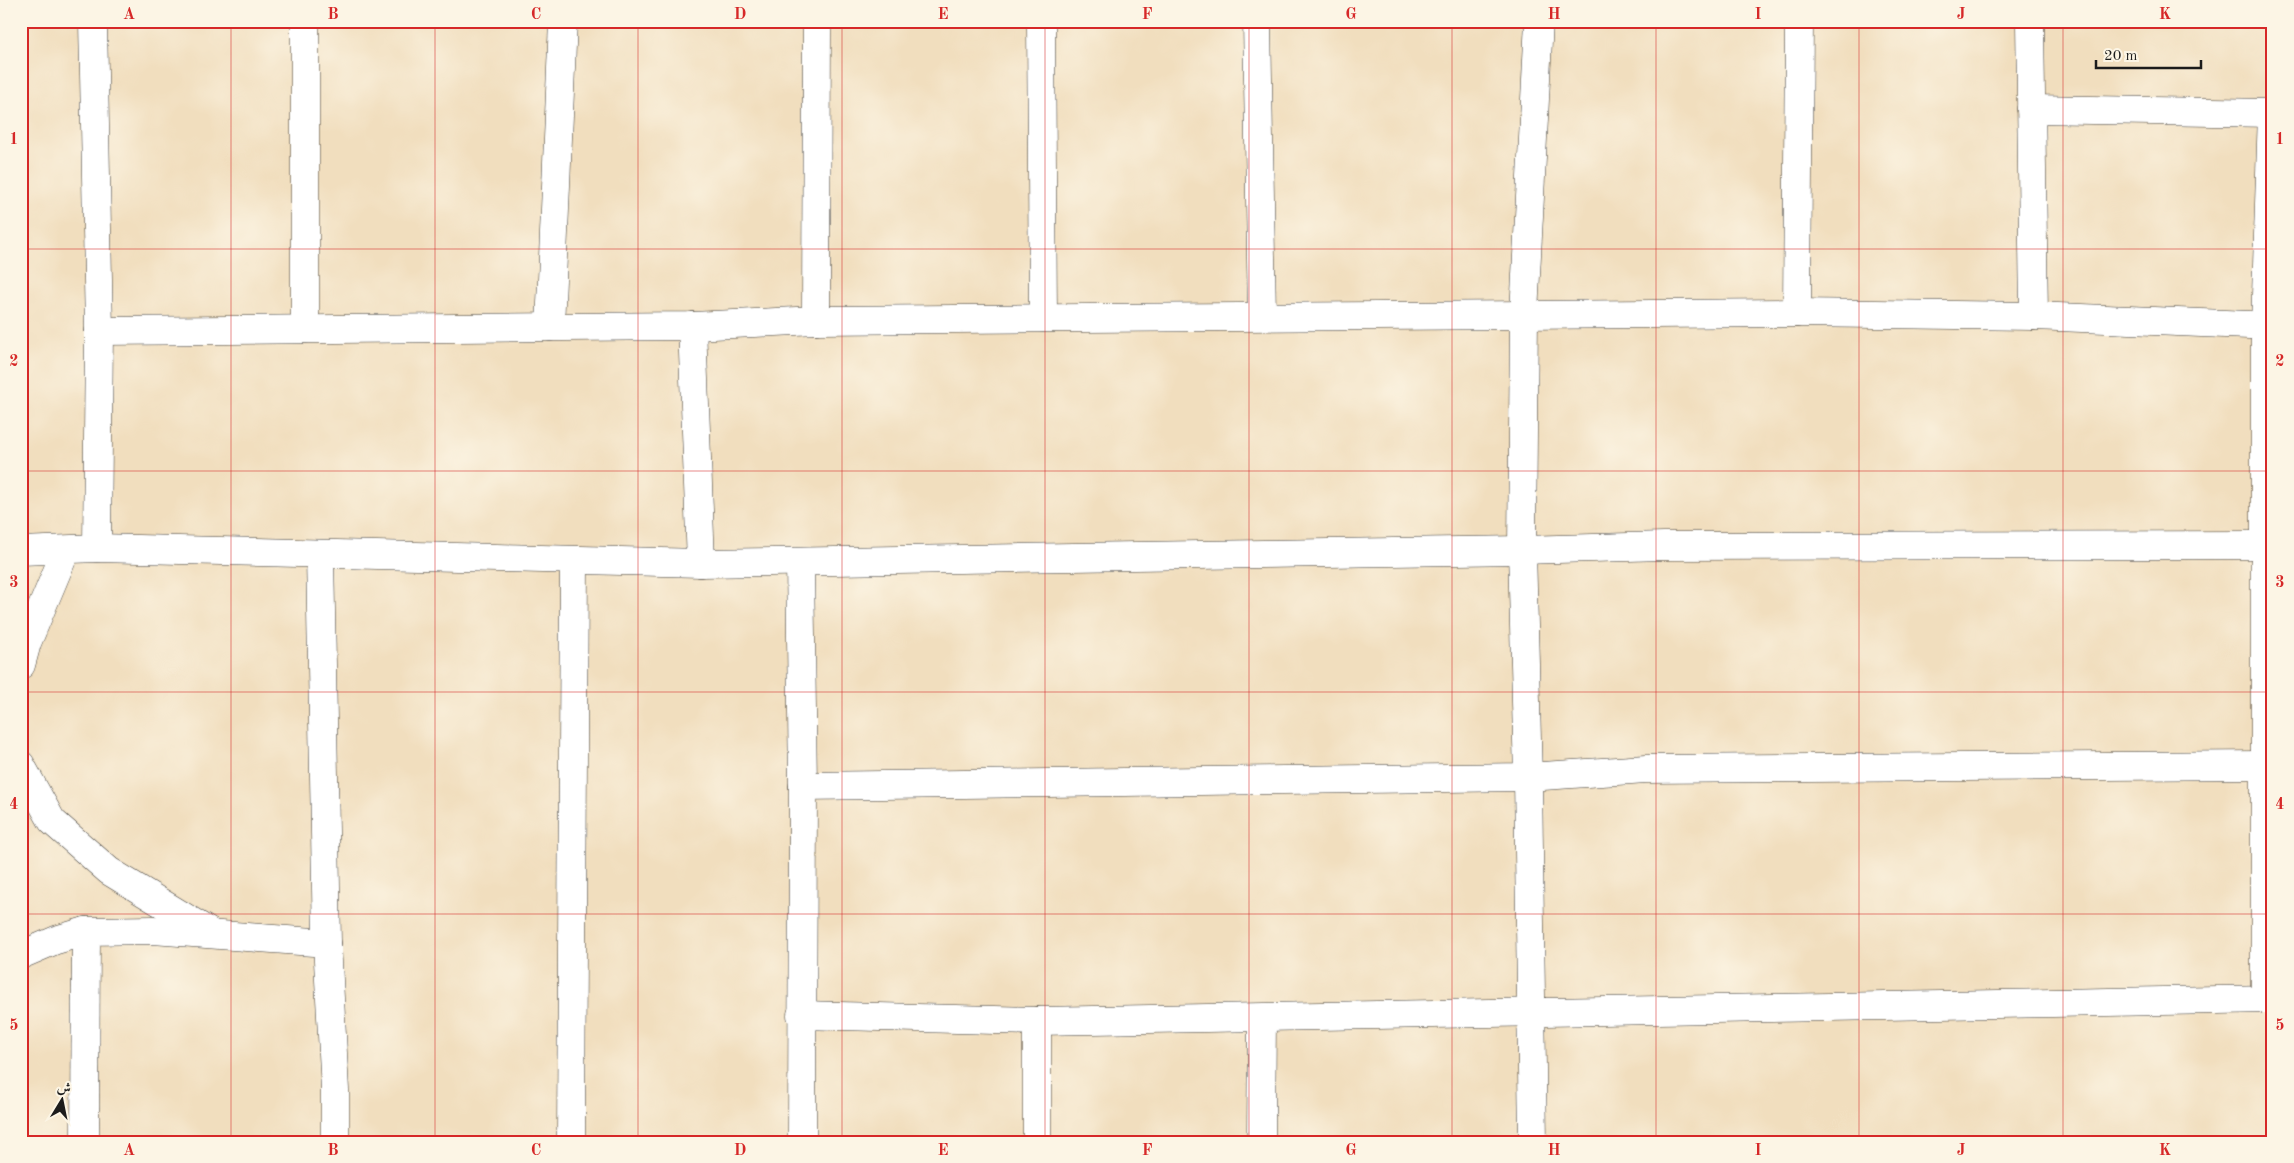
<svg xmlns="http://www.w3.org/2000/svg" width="2294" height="1163" font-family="'Old Standard TT',Amiri,serif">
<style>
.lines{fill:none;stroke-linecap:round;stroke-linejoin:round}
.street-casing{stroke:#3c3934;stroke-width:29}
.secondary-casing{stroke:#3c3934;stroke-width:29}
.street{stroke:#fff;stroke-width:28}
.secondary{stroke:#fff;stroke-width:28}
.grid{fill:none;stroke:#d62828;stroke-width:1;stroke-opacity:0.55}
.neatline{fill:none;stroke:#d62828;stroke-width:2}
.grid-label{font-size:16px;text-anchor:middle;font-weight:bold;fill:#d62828}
</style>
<rect width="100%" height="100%" fill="#fcf5e5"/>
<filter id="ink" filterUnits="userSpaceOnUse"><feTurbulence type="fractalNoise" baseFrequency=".02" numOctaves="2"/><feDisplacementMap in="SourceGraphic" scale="10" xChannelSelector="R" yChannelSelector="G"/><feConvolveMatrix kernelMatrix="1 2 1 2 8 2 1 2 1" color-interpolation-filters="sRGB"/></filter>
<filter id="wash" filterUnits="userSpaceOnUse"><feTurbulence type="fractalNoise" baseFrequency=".0096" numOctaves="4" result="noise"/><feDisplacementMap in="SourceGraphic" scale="20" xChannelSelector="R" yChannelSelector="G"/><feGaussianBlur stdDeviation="1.12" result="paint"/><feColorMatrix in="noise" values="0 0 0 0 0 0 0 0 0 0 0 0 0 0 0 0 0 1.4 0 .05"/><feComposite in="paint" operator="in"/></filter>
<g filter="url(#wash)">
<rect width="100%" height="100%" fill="#f1debe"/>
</g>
<g filter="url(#ink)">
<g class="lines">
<defs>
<g id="street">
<path d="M 93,21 L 99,331 L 97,548"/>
<path d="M 1041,21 L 1043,318"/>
<path d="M 1257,21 L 1262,316"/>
<path d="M 2030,21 L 2034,316"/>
<path d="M 2031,109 L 2273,113"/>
<path d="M 1797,313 L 1799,21"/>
<path d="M 816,320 L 817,21"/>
<path d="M 692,326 L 701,563"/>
<path d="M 550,327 L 563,21"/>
<path d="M 305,329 L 305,21"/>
<path d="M 99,331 L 692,326 L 816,320 L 1797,313 L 2034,316 L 2273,326"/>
<path d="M 21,551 L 97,548 L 701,563 L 1522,550 L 1664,546 L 2265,545"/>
<path d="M 320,554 L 327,943 L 335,1090 L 335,1142"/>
<path d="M 800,562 L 803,786 L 802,1142"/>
<path d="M 21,665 L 27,643 L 66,550"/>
<path d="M 21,765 L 52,821 L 109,871 L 209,932"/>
<path d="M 803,786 L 1528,777 L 1646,769 L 2266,765"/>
<path d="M 21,955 L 56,940 L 86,931 L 153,930 L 327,943"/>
<path d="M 2265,999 L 2265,326 L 2272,113"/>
<path d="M 801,1015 L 1037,1021 L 2273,999"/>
<path d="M 85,1142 L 86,931"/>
<path d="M 571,1142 L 574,561"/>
<path d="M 1037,1142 L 1037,1021"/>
<path d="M 1261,1142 L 1262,1018"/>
</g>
<path id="secondary" d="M 1533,1142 L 1528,777 L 1522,550 L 1524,314 L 1539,21"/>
</defs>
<use href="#street" class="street-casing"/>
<use href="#secondary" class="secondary-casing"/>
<use href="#street" class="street"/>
<use href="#secondary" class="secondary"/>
</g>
</g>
<path class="grid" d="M 231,21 L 231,1142M 435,21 L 435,1142M 638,21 L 638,1142M 842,21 L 842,1142M 1045,21 L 1045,1142M 1249,21 L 1249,1142M 1452,21 L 1452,1142M 1656,21 L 1656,1142M 1859,21 L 1859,1142M 2063,21 L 2063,1142M 21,249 L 2273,249M 21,471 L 2273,471M 21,692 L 2273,692M 21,914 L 2273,914"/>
<rect width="2294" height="1163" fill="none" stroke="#fcf5e5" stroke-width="55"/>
<g transform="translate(62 1100) rotate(10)" stroke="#fcf5e5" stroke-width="4" paint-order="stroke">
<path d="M0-4L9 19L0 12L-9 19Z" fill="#1c1c1c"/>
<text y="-8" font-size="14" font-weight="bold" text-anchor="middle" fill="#1c1c1c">ش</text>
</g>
<path d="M2096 60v8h105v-8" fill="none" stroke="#1c1c1c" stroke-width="2.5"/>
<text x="2104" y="60" font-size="15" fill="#1c1c1c" stroke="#fcf5e5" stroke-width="4" paint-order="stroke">20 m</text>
<rect x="28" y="28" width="2238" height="1108" class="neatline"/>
<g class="grid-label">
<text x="129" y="19">A</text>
<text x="333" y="19">B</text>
<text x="536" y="19">C</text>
<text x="740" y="19">D</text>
<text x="943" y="19">E</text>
<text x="1147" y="19">F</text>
<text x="1351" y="19">G</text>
<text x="1554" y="19">H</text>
<text x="1758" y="19">I</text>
<text x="1961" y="19">J</text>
<text x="2165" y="19">K</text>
<text x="14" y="144">1</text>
<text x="2280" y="144">1</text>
<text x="14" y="366">2</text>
<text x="2280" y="366">2</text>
<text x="14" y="587">3</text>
<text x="2280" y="587">3</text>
<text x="14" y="809">4</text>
<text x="2280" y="809">4</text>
<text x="14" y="1030">5</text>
<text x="2280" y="1030">5</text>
<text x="129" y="1155">A</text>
<text x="333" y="1155">B</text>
<text x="536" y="1155">C</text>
<text x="740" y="1155">D</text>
<text x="943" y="1155">E</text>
<text x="1147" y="1155">F</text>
<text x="1351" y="1155">G</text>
<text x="1554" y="1155">H</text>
<text x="1758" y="1155">I</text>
<text x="1961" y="1155">J</text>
<text x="2165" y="1155">K</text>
</g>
</svg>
